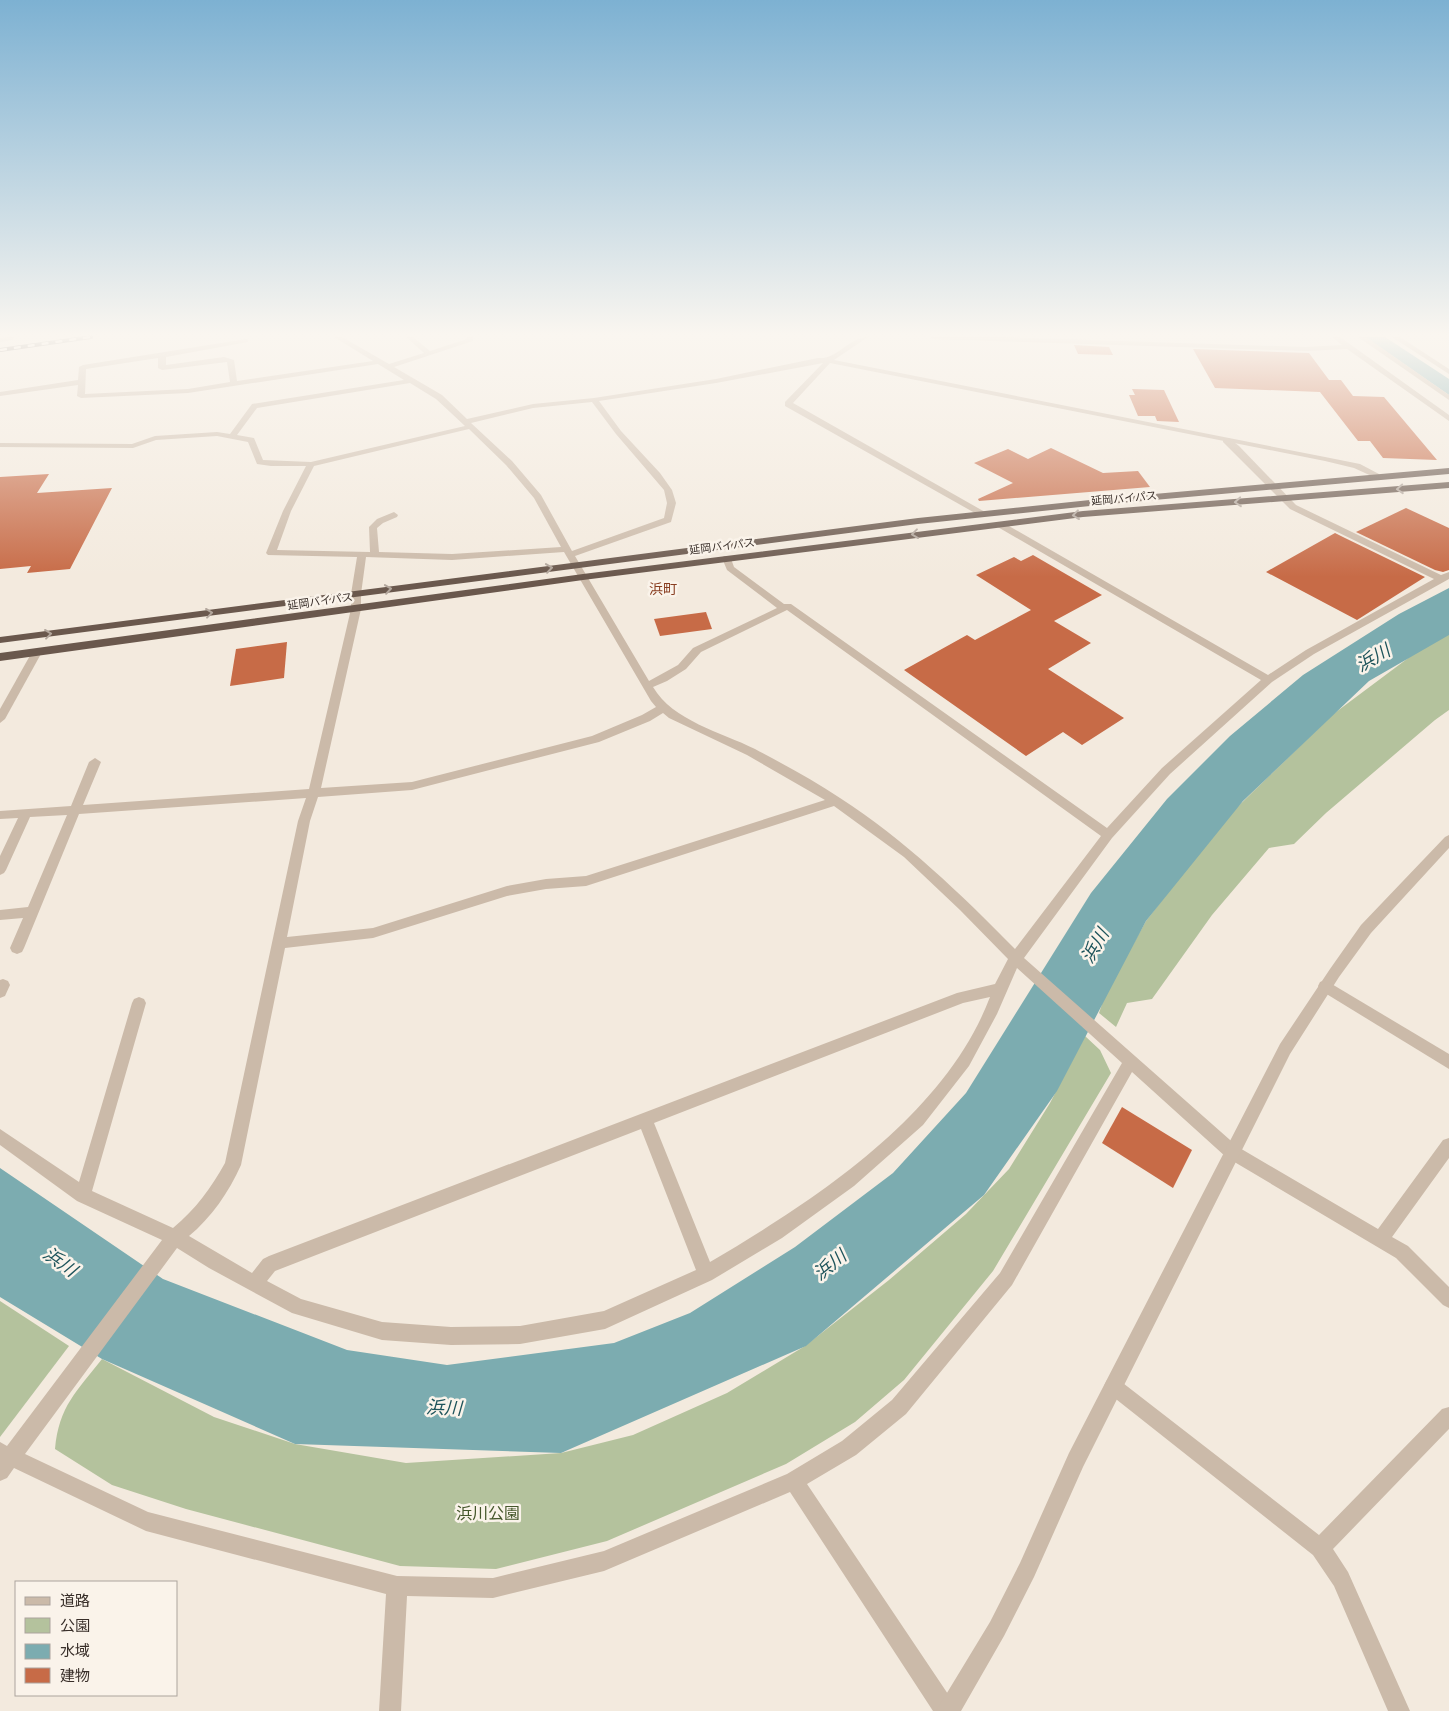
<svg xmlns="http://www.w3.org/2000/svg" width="1449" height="1711" font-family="Barlow,'Noto Sans JP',sans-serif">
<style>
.green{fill:#b4c29d}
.water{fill:#7cacb0}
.building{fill:#c76b47}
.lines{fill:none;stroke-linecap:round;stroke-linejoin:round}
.service{fill:#cbbaa9;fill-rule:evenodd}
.minor{fill:#cbbaa9;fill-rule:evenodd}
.tertiary{fill:#cbbaa9;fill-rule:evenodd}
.trunk{fill:#6a584d;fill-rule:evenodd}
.rail-casing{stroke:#382e29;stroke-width:4}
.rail{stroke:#faf3ea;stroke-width:2.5;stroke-dasharray:7;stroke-linecap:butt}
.oneway{stroke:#b2a69c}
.labels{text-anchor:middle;stroke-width:5;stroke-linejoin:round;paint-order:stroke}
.far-street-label{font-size:11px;fill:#382e29;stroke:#faf3ea}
.far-quarter-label{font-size:14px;fill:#893e21;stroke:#faf3ea}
.near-park-label{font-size:16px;fill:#46572c;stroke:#faf3ea}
.near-water-label{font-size:18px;font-style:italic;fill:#1e545b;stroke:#faf3ea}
</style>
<rect width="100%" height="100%" fill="#f3eade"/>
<g class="green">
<path d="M 1449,633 L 1449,710 L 1435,720 L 1326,813 L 1294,844 L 1269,848 L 1212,915 L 1152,999 L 1127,1003 L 1116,1027 L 1099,1013 L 1105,995 L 1146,921 L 1224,820 L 1332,715 L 1419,650 Z"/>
<path d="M 1085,1036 L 1100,1050 L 1111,1073 L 993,1271 L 904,1380 L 855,1422 L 786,1464 L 607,1541 L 496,1569 L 400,1566 L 186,1509 L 112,1485 L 55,1449 C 59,1406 77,1391 102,1359 L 214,1417 L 295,1444 L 406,1463 L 561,1453 L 633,1435 L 727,1393 L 805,1346 L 889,1280 L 966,1214 L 1009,1169 L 1050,1103 Z"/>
<path d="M 0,1301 L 69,1346 L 0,1437 Z"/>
</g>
<g class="water">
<path d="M 1365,337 L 1385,337 L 1449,379 L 1449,395 Z"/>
<path d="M 1449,588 L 1449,635 L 1369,681 L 1243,801 L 1146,921 L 1057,1091 L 984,1195 L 806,1346 L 561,1453 L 295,1444 L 102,1359 L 0,1297 L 0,1168 L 163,1279 L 347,1350 L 447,1365 L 614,1343 L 690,1313 L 795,1247 L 893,1173 L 966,1093 L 1091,893 L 1167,799 L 1230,736 L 1303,675 L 1399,614 Z"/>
</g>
<g class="building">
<path d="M 1074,345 L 1109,347 L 1113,355 L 1078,354 Z"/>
<path d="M 1193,349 L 1309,353 L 1329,380 L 1341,380 L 1353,396 L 1384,397 L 1437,460 L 1383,458 L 1370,441 L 1358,441 L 1320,392 L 1215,388 Z"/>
<path d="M 1132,389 L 1164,390 L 1179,422 L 1157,421 L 1155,416 L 1138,416 L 1129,395 L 1135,395 Z"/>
<path d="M 1051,448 L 1103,473 L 1138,471 L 1150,487 L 979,501 L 978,499 L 1013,483 L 974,463 L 1008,449 L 1028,459 Z"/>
<path d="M 49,474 L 37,493 L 112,488 L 70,569 L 27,573 L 31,566 L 0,569 L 0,477 Z"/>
<path d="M 1406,508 L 1449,528 L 1449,570 L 1443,572 L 1435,570 L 1356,532 Z"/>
<path d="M 1335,533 L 1345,538 L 1425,577 L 1357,620 L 1266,572 Z"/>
<path d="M 1033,555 L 1102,595 L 1054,621 L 1091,643 L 1048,669 L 1124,718 L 1082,745 L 1063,732 L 1026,756 L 904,670 L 967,635 L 975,640 L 1031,610 L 976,575 L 1014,557 L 1021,561 Z"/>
<path d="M 706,612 L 712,629 L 660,636 L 654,619 Z"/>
<path d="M 287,642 L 284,678 L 230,686 L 236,649 Z"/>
<path d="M 1122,1107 L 1192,1150 L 1173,1188 L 1102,1143 Z"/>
</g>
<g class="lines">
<path class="service" d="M 8,337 L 14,337 L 12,340 L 0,342 L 0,338 Z"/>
<g class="minor">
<path d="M 334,337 L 342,337 L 389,364 L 424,353 L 406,337 L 413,337 L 430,351 L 467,339 L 467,337 L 473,337 L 473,341 L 394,367 L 442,395 L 467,419 L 533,404 L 594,398 L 716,379 L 818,358 C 837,360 849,337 868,337 L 834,360 L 1325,457 L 1360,464 L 1379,474 L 1379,478 L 1376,478 L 1354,468 L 1325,461 L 830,363 L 793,403 L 985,512 L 985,516 L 982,517 L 785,406 L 785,402 L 823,363 L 716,383 L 599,401 L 621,431 L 660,473 L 672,490 L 676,503 L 671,522 L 575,556 L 649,681 L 678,665 L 693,648 L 777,608 L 727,570 L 722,558 L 724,556 L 730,556 L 734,567 L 784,604 L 791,604 L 1107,828 L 1162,768 L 1261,680 L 996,526 L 996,522 L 1002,522 L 1268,675 L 1306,650 L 1434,579 L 1290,509 L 1290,505 L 1296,505 L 1441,575 L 1449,572 L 1449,579 L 1314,654 L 1272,682 L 1170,774 L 1112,838 L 1024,958 L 1238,1147 L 1378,1229 L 1443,1140 L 1449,1138 L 1449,1158 L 1392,1237 L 1408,1246 L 1449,1287 L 1449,1308 L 1443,1305 L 1396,1258 L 1226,1157 L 1132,1072 L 1012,1285 L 906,1414 L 856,1455 L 807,1484 L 954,1703 L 957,1711 L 933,1711 L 790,1492 L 604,1571 L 493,1598 L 407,1596 L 401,1711 L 379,1711 L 386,1594 L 146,1531 L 14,1468 L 7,1478 L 0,1481 L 0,1442 L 7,1446 L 162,1240 L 77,1201 L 0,1145 L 0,1129 L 79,1182 L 132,1003 L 134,999 L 139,997 L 144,999 L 146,1003 L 92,1191 L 173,1228 C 196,1209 211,1188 225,1163 L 298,821 L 306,798 L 79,814 L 24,948 L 22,952 L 17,954 L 12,952 L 10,948 L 23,918 L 0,920 L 0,910 L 28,907 L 67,815 L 30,817 L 6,870 L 4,873 L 0,875 L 0,856 L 18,818 L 0,819 L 0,811 L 71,806 L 89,762 L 95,758 L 101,762 L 83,805 L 309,789 L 351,609 L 351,594 L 357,557 L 268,555 L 266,553 L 283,511 L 306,466 L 271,466 L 257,464 L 248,442 L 217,436 L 156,440 L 133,448 L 0,447 L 0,443 L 132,444 L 155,436 L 217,432 L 230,434 L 252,404 L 404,380 L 378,364 L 188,393 L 81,398 L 77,396 L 78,385 L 0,396 L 0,392 L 78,380 L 79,367 L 83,365 L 246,339 L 248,340 L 248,342 L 166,357 L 166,365 L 224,357 L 234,360 L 237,381 L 373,361 ZM 158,358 L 158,368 L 162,370 L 227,362 L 230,382 L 188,389 L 85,394 L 86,369 ZM 410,383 L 436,399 L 465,426 L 311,462 L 263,460 L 254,438 L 237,435 L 257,408 ZM 592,402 L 616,434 L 664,490 L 667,503 L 664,518 L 572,551 L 541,495 L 512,461 L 471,423 L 533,408 ZM 469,429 L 506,465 L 534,498 L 561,547 L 452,554 L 379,552 L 377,528 L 383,523 L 397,517 L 398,515 L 394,512 L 377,519 L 369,527 L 370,552 L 277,550 L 291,511 L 314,466 ZM 564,552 L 651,701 L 656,707 L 642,715 L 592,736 L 412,782 L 321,788 L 361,609 L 361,594 L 366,557 L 452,560 ZM 787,610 L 1101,836 L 1015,949 C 961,894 905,840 840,798 C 813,780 783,764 755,749 C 721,732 673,721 653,687 L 667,681 L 686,669 L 701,652 ZM 663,713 L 669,718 L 747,755 L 825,800 L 586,876 L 546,879 L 507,886 L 373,928 L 287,937 L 310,821 L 318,797 L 412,790 L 599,742 L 650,721 ZM 834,806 L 904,857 L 960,910 L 1008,959 L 995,984 L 957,993 L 269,1256 L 263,1259 L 252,1273 L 189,1236 C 211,1218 229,1192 241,1165 L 285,948 L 373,938 L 507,896 L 546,889 L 586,886 ZM 1017,968 L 1122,1063 L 1000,1273 L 892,1400 L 842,1441 L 787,1474 L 604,1551 L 493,1578 L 397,1576 L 148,1512 L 25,1454 L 177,1248 L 209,1268 L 292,1313 L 382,1340 L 451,1345 L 520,1344 L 605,1329 L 712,1280 L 782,1238 L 854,1186 L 923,1125 L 969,1066 L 997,1014 ZM 990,997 C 945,1116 815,1200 710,1262 L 654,1123 L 963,1003 ZM 641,1129 L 696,1270 L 604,1311 L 520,1326 L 451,1327 L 382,1322 L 301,1299 L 267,1281 L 275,1271 Z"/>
<path d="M 930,337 L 999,337 L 1306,347 L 1342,345 L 1332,337 L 1340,337 L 1449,415 L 1449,421 L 1347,349 L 1306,351 L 933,339 Z"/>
<path d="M 1358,337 L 1366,337 L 1449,395 L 1449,400 Z"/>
<path d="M 37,649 L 42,652 L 5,719 L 0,723 L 0,709 L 32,652 Z"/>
<path d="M 3,979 L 8,981 L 10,985 L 5,996 L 0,998 L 0,980 Z"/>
<path d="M 1325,980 L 1449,1054 L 1449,1069 L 1320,990 L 1318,986 L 1320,982 Z"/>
<path d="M 1113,1377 L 1119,1380 L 1319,1535 L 1442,1409 L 1449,1407 L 1449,1429 L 1333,1549 L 1348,1572 L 1410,1711 L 1388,1711 L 1334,1586 L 1313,1555 L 1107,1392 L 1104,1386 L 1107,1380 Z"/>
</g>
<g class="tertiary">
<path d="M 1392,337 L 1400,337 L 1449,369 L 1449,374 Z"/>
<path d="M 1223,438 L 1229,438 L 1239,446 L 1296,505 L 1296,509 L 1290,509 L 1223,442 Z"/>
<path d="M 1449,835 L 1449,848 L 1371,933 L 1339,977 L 1290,1054 L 1083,1467 L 1034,1577 L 1004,1636 L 961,1711 L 936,1711 L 990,1622 L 1020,1563 L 1069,1453 L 1280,1044 L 1330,969 L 1361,925 L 1445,837 Z"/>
</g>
<g class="trunk">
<path d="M 1449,468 L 1449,474 L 1109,504 L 918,524 L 0,643 L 0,637 L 918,518 L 1109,498 Z"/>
<path d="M 1449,482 L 1449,488 L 1083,517 L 583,580 L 0,661 L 0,653 L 583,574 L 1083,511 Z"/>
</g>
<defs>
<path id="rail" d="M 0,350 L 91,337"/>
</defs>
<use href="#rail" class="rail-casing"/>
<use href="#rail" class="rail"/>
</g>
<defs><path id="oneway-chevron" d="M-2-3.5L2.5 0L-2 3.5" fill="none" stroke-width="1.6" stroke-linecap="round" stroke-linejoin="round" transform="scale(1.25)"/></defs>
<g class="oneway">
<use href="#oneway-chevron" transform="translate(1400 489) rotate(176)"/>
<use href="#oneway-chevron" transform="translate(1238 502) rotate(175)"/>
<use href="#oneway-chevron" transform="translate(1076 515) rotate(173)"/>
<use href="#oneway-chevron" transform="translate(915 534) rotate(173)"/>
<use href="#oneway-chevron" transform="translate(549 568) rotate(-8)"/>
<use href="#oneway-chevron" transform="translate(388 589) rotate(-8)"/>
<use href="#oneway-chevron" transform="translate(209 613) rotate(-7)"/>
<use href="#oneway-chevron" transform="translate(48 634) rotate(-7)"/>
</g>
<linearGradient id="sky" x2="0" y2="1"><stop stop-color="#7db1d2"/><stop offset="0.58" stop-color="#faf6f0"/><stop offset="1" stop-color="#faf6f0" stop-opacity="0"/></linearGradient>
<rect width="1449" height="577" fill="url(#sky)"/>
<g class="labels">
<g class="far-street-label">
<text transform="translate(1124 498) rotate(-5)" y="4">延岡バイパス</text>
<text transform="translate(722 546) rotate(-7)" y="4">延岡バイパス</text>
<text transform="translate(320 601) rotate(-8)" y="4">延岡バイパス</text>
</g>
<g class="far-quarter-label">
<text x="663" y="594">浜町</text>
</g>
<g class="near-park-label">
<text x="488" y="1519">浜川公園</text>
</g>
<g class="near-water-label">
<text transform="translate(1373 658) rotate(-30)" y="6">浜川</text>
<text transform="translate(1095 946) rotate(-60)" y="6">浜川</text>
<text transform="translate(60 1262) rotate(35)" y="6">浜川</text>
<text transform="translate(830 1265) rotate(-39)" y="6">浜川</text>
<text transform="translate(444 1408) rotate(2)" y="6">浜川</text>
</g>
</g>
<rect x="15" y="1581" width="162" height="115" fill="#faf3ea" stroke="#aca49d"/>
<rect x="25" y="1597" width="25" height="8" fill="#cbbaa9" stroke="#aca49d"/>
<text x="60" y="1606" font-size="15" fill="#382e29">道路</text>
<rect x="25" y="1618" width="25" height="15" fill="#b4c29d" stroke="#aca49d"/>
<text x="60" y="1631" font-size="15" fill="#382e29">公園</text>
<rect x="25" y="1644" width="25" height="15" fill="#7cacb0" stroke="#aca49d"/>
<text x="60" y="1656" font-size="15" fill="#382e29">水域</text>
<rect x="25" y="1668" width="25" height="15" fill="#c76b47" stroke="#aca49d"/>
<text x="60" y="1681" font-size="15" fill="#382e29">建物</text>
</svg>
